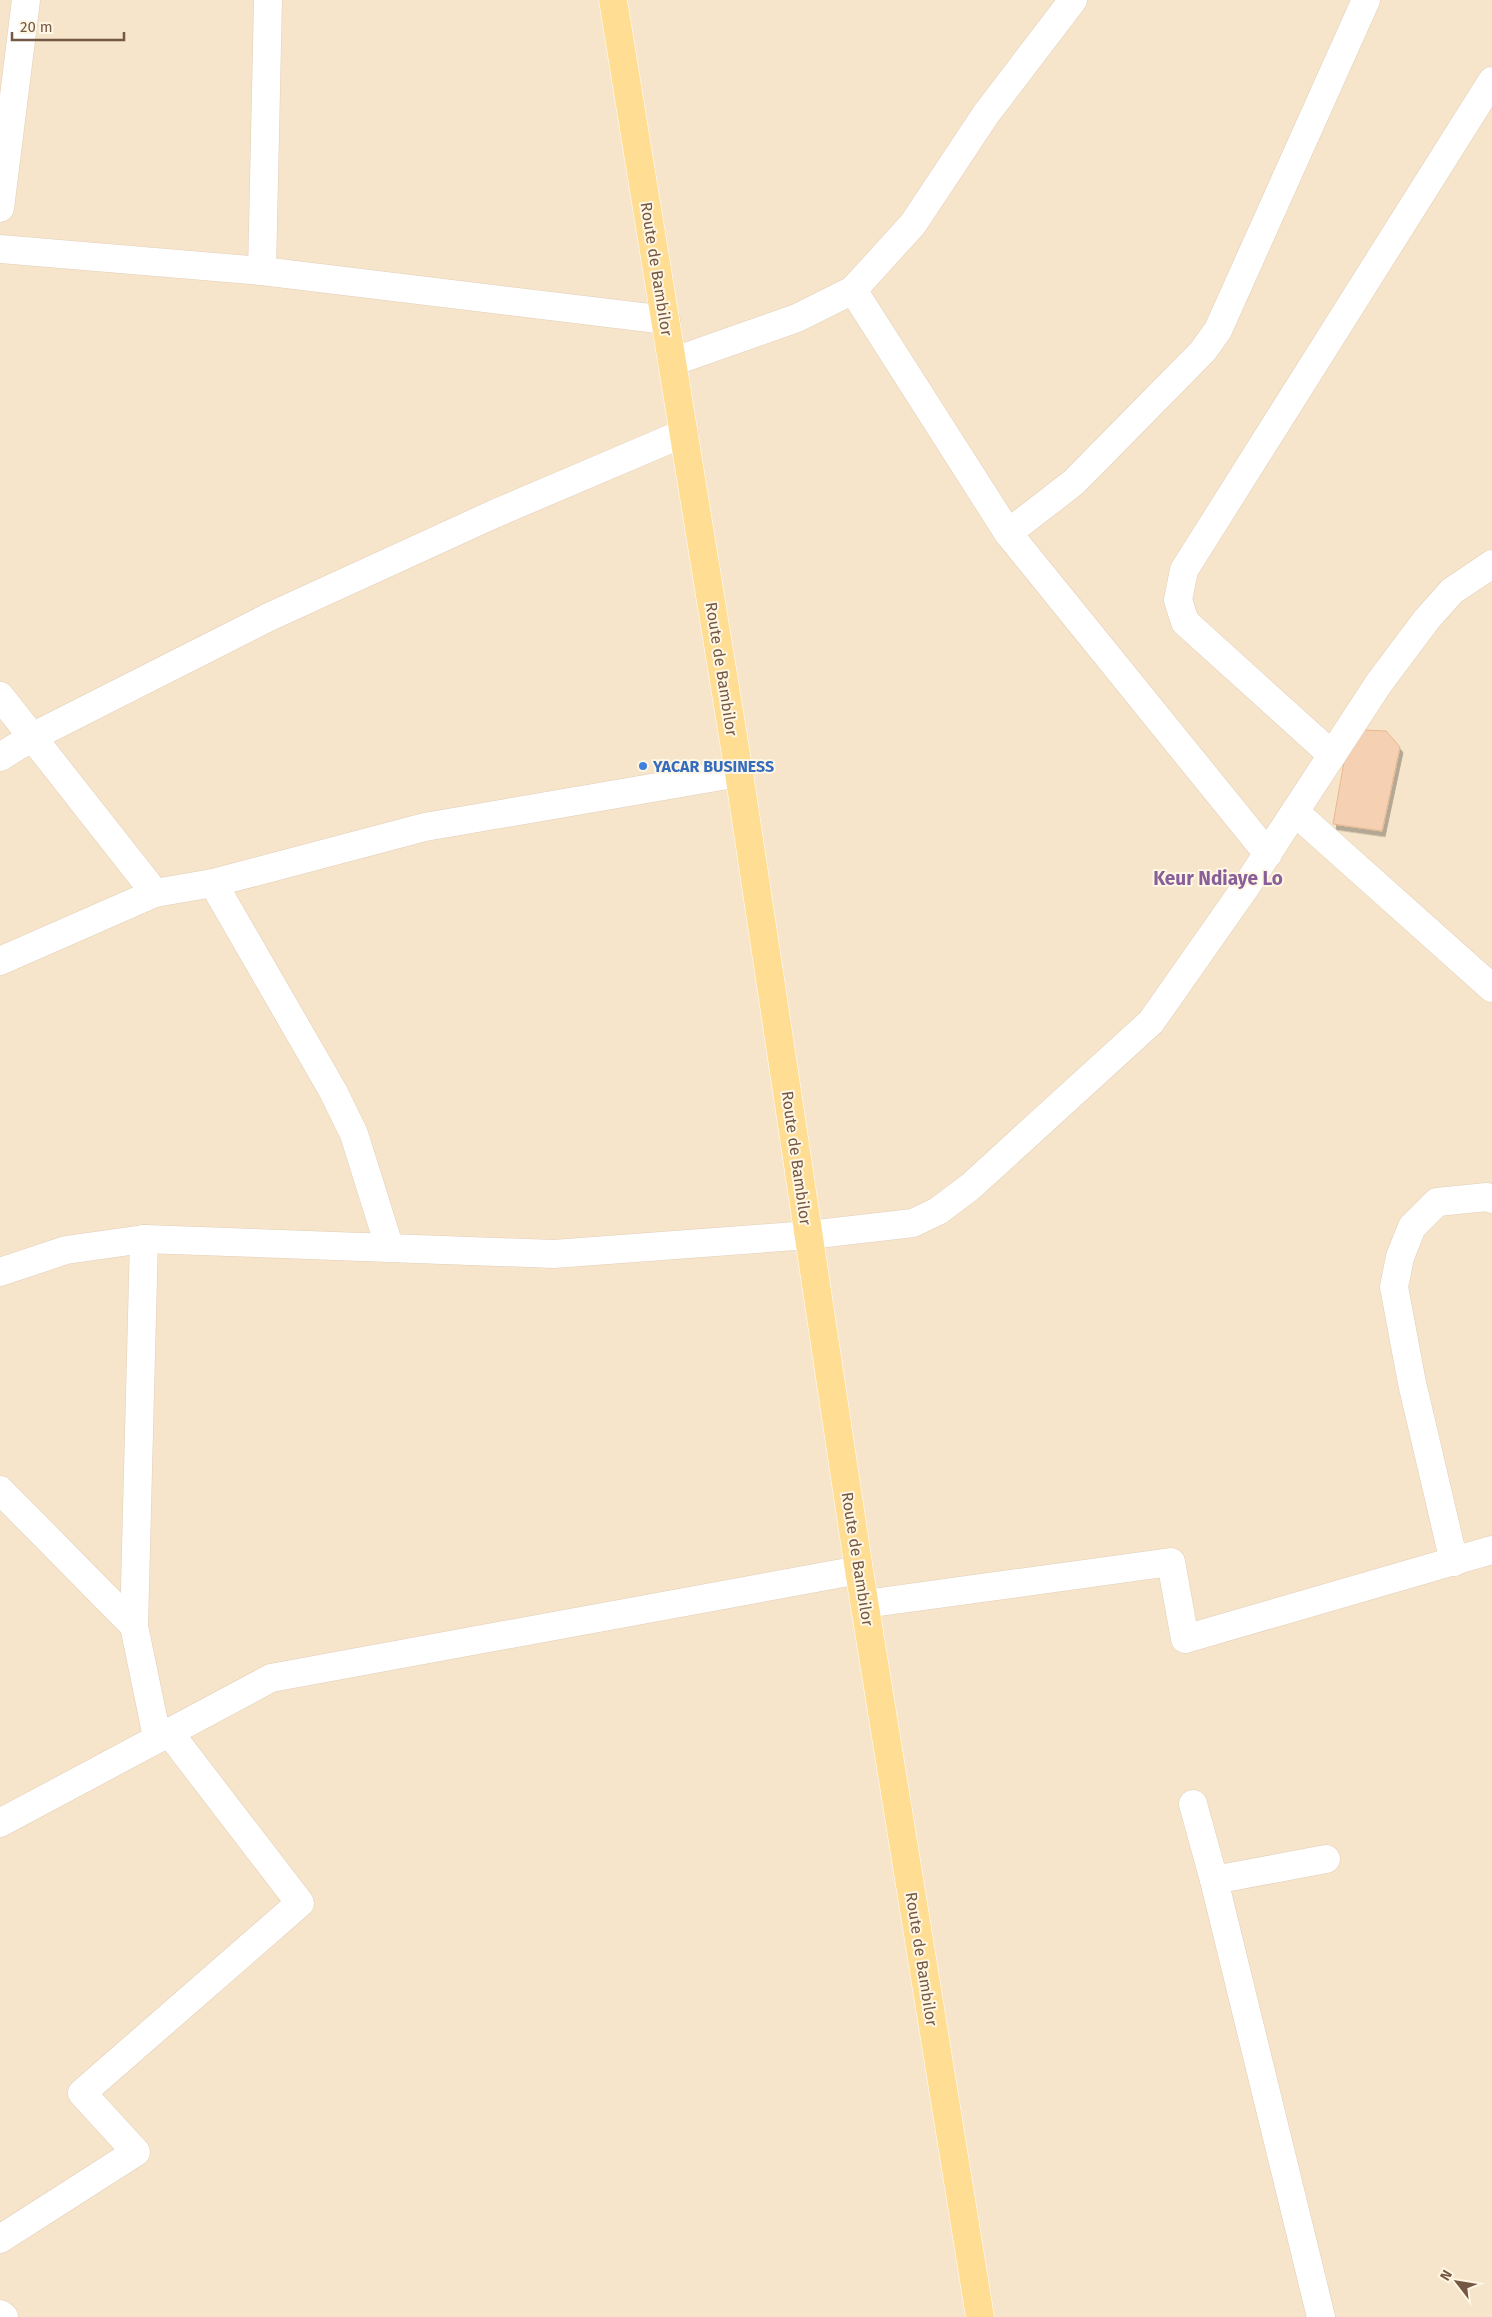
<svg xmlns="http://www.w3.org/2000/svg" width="1492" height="2317" font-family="'Fira Sans',sans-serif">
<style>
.residential{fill:#f6e5ca}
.building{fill:#f5d0b2;stroke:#e9b891;filter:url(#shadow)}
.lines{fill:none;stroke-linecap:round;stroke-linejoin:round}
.street-casing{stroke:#e2ceb8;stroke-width:29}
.primary-casing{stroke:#fff;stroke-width:29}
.street{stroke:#fff;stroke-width:28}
.primary{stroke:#ffdd92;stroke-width:28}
.shop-dot{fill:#3f7fe0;stroke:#fff6e4;stroke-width:2}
.labels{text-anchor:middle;stroke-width:4;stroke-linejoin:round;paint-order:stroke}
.street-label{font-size:16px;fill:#745844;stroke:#fff6e4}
.shop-label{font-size:16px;font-weight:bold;fill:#366cbe;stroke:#fff6e4;text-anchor:start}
.quarter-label{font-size:19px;font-weight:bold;fill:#885f98;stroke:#fff6e4}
</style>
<defs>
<filter id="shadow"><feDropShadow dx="3" dy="5.5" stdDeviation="0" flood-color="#0004"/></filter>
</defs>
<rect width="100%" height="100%" fill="#fef3dc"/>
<rect class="residential" x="0" y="0" width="1492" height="2317"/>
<path class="building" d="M 1365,730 L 1386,731 L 1400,747 L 1382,831 L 1333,824 L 1347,745 Z"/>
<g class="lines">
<defs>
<g id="street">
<path d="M 0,208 L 26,0"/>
<path d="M 0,249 L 262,271 L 666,320"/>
<path d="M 262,271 L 268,0"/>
<path d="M 853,290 L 1008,533 L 1268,854"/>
<path d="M 672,362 L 797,318 L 853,290 L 913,224 L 986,114 L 1073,0"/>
<path d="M 1008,533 L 1074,482 L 1203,351 L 1218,330 L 1366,0"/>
<path d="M 0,696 L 155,893"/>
<path d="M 1332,755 L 1185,622 L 1178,600 L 1184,570 L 1492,81"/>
<path d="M 0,757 L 34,736 L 269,617 L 494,514 L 684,433"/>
<path d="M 1295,812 L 1492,988"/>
<path d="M 213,883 L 333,1091 L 354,1134 L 389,1246"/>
<path d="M 0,961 L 155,893 L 213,883 L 425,827 L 739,773"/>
<path d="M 144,1239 L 134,1626 L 157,1737"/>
<path d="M 0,1272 L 66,1250 L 144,1239 L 554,1254 L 809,1235 L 913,1223 L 938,1211 L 970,1187 L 1151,1022 L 1245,888 L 1379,683 L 1427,619 L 1452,591 L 1492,564"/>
<path d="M 0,1490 L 134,1626"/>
<path d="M 1454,1562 L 1412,1383 L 1394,1287 L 1400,1257 L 1412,1227 L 1437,1202 L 1487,1197 L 1492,1199"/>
<path d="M 865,1604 L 1171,1562 L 1185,1639 L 1492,1550"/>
<path d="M 1193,1804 L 1214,1880 L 1321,2317"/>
<path d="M 0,1823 L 271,1678 L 859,1570"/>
<path d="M 1214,1880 L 1326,1859"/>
<path d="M 0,2239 L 136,2152 L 82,2093 L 300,1903 L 168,1731"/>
<path d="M 0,2314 L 4,2317"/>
</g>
<path id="primary" d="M 613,0 L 739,773 L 859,1570 L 980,2317"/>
</defs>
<use href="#street" class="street-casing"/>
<use href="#primary" class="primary-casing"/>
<use href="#street" class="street"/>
<use href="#primary" class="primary"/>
</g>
<circle class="shop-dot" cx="643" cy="766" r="5"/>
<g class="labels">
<g class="street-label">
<text transform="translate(657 269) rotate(81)" y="6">Route de Bambilor</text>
<text transform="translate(722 669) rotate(81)" y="6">Route de Bambilor</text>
<text transform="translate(797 1158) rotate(82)" y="6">Route de Bambilor</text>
<text transform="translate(858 1559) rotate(81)" y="6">Route de Bambilor</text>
<text transform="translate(922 1959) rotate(81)" y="6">Route de Bambilor</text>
</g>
<g class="shop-label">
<text x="653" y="772">YACAR BUSINESS</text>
</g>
<g class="quarter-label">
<text x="1218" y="885">Keur Ndiaye Lo</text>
</g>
</g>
<g transform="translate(1457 2282) rotate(301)" stroke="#fff6e4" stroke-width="4" paint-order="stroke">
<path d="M0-4L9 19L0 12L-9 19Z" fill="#745844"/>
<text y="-8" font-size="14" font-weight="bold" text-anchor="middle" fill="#745844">N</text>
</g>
<path d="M12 32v8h112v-8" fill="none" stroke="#745844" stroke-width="2.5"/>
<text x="20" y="32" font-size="15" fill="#745844" stroke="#fff6e4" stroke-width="4" paint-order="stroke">20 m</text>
</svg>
